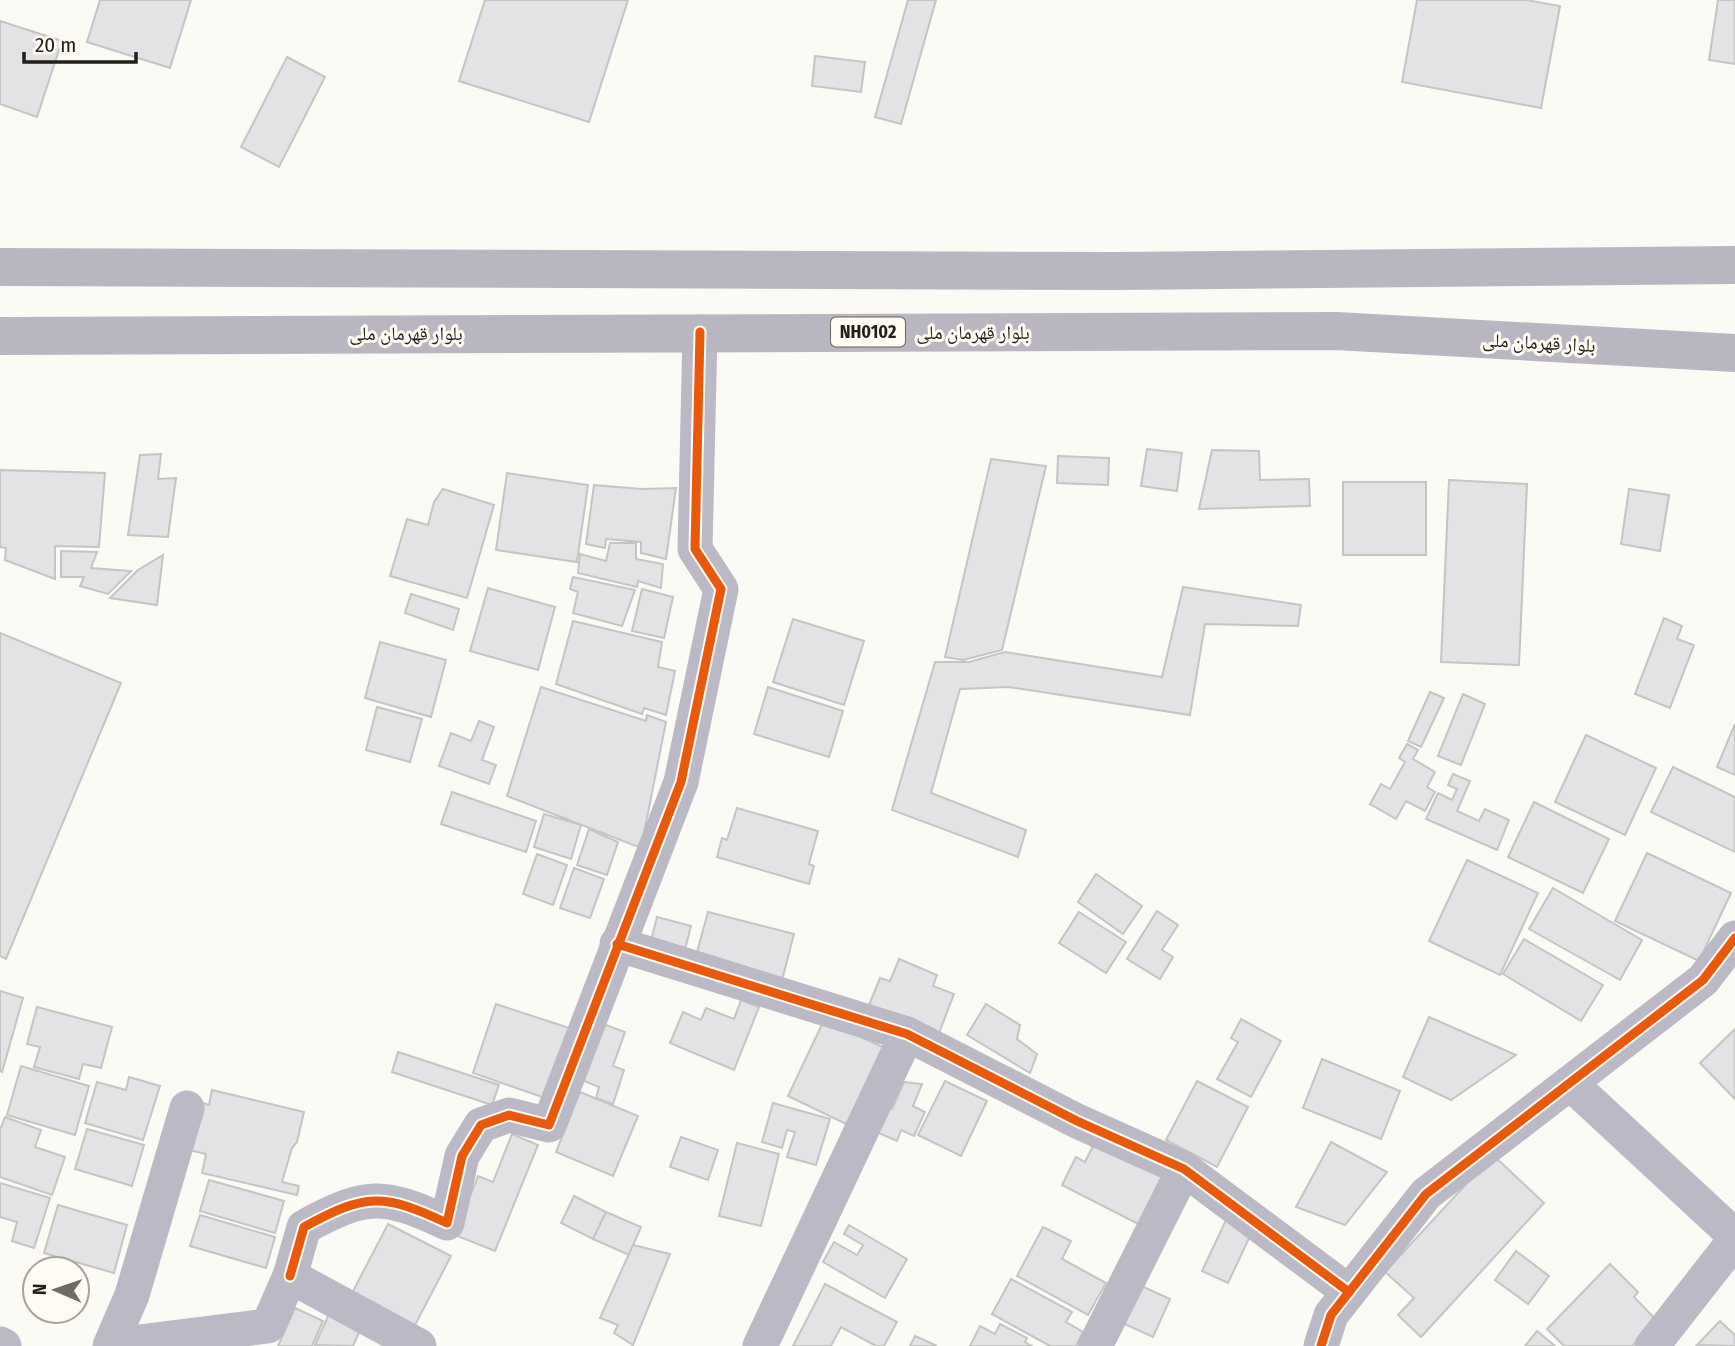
<svg xmlns="http://www.w3.org/2000/svg" width="1735" height="1346" font-family="'Fira Sans Condensed','Noto Naskh Arabic',sans-serif">
<style>
.building{fill:#e3e2e4;stroke:#c4c4c3;stroke-width:2}
.lines{fill:none;stroke-linecap:round;stroke-linejoin:round}
.minor{stroke:#bab9c5;stroke-width:35}
.trunk{stroke:#b9b6c2;stroke-width:38}
.cycleway-casing{stroke:#fffbf2;stroke-width:13}
.cycleway{stroke:#e8590c;stroke-width:9}
.labels{text-anchor:middle;stroke-width:6;stroke-linejoin:round;paint-order:stroke}
.shield{fill:#fffbf2;stroke:#63615b;stroke-width:2}
.shield-label{font-size:18px;font-weight:bold;fill:#201f1a}
.street-label{font-size:19px;fill:#201f1a;stroke:#fffbf2}
</style>
<rect width="100%" height="100%" fill="#fcfaf5"/>
<g class="building">
<path d="M 100,0 L 191,0 L 170,68 L 87,42 Z"/>
<path d="M 485,0 L 628,0 L 589,122 L 459,81 Z"/>
<path d="M 908,0 L 936,0 L 901,124 L 875,117 Z"/>
<path d="M 1417,0 L 1526,0 L 1560,6 L 1541,108 L 1402,82 Z"/>
<path d="M 1718,0 L 1735,0 L 1735,64 L 1709,60 Z"/>
<path d="M 0,21 L 62,41 L 37,117 L 0,104 Z"/>
<path d="M 815,56 L 865,62 L 861,92 L 812,86 Z"/>
<path d="M 287,57 L 325,77 L 279,167 L 241,147 Z"/>
<path d="M 1147,449 L 1182,453 L 1177,491 L 1141,486 Z"/>
<path d="M 1212,450 L 1259,451 L 1260,480 L 1309,479 L 1310,506 L 1199,509 Z"/>
<path d="M 161,454 L 158,479 L 176,478 L 168,537 L 128,535 L 140,455 Z"/>
<path d="M 1058,456 L 1109,458 L 1108,485 L 1057,483 Z"/>
<path d="M 991,459 L 1046,466 L 1002,650 L 963,660 L 945,657 Z"/>
<path d="M 0,470 L 105,473 L 99,547 L 55,546 L 55,579 L 5,560 L 6,548 L 0,547 Z"/>
<path d="M 507,473 L 588,485 L 577,562 L 496,550 Z"/>
<path d="M 1449,480 L 1527,484 L 1519,665 L 1441,662 Z"/>
<rect x="1343" y="482" width="83" height="73"/>
<path d="M 594,485 L 641,489 L 676,488 L 666,559 L 641,553 L 641,542 L 606,539 L 605,548 L 586,544 Z"/>
<path d="M 443,489 L 494,505 L 467,598 L 390,576 L 407,519 L 428,525 L 434,502 Z"/>
<path d="M 1629,489 L 1669,495 L 1660,551 L 1621,544 Z"/>
<path d="M 610,543 L 636,543 L 636,559 L 663,564 L 661,588 L 638,581 L 637,587 L 578,573 L 580,554 L 606,561 Z"/>
<path d="M 61,551 L 97,552 L 91,568 L 131,571 L 108,594 L 80,586 L 84,577 L 61,577 Z"/>
<path d="M 163,555 L 157,605 L 110,598 L 138,570 Z"/>
<path d="M 573,577 L 635,590 L 622,626 L 573,613 L 578,592 L 570,589 Z"/>
<path d="M 1183,587 L 1301,605 L 1298,626 L 1205,624 L 1190,715 L 1009,687 L 960,689 L 931,793 L 1026,830 L 1018,857 L 892,810 L 935,662 L 969,662 L 1005,652 L 1162,677 Z"/>
<path d="M 488,588 L 555,607 L 538,670 L 470,651 Z"/>
<path d="M 642,589 L 673,597 L 664,638 L 632,631 Z"/>
<path d="M 411,594 L 459,609 L 453,630 L 405,613 Z"/>
<path d="M 1664,618 L 1682,626 L 1677,639 L 1694,645 L 1670,708 L 1635,694 Z"/>
<path d="M 793,619 L 864,641 L 844,705 L 773,682 Z"/>
<path d="M 573,621 L 662,642 L 658,667 L 675,671 L 666,715 L 644,708 L 642,714 L 556,684 Z"/>
<path d="M 0,633 L 121,683 L 6,959 L 0,956 Z"/>
<path d="M 380,642 L 446,660 L 431,717 L 365,698 Z"/>
<path d="M 541,687 L 646,721 L 647,715 L 666,722 L 641,848 L 507,796 Z"/>
<path d="M 768,687 L 843,711 L 829,757 L 754,734 Z"/>
<path d="M 1430,692 L 1444,698 L 1421,747 L 1408,741 Z"/>
<path d="M 1463,694 L 1485,704 L 1461,765 L 1438,756 Z"/>
<path d="M 377,707 L 422,719 L 410,762 L 366,750 Z"/>
<path d="M 479,721 L 494,727 L 482,760 L 496,765 L 489,784 L 439,766 L 451,733 L 471,741 Z"/>
<path d="M 1735,724 L 1735,775 L 1717,767 Z"/>
<path d="M 1586,735 L 1656,768 L 1625,835 L 1555,802 Z"/>
<path d="M 1407,744 L 1418,750 L 1413,759 L 1435,772 L 1427,787 L 1435,792 L 1425,811 L 1406,801 L 1396,819 L 1370,804 L 1381,784 L 1390,789 L 1405,762 L 1399,758 Z"/>
<path d="M 1673,767 L 1735,797 L 1735,852 L 1651,812 Z"/>
<path d="M 1453,774 L 1470,781 L 1457,811 L 1479,821 L 1485,809 L 1509,820 L 1497,850 L 1426,819 L 1438,793 L 1452,800 L 1457,789 L 1448,785 Z"/>
<path d="M 452,792 L 536,821 L 526,852 L 441,824 Z"/>
<path d="M 1534,802 L 1609,839 L 1583,893 L 1508,857 Z"/>
<path d="M 737,808 L 818,831 L 809,864 L 814,866 L 809,884 L 717,857 L 722,838 L 727,840 Z"/>
<path d="M 544,814 L 581,825 L 571,859 L 534,847 Z"/>
<path d="M 589,829 L 618,842 L 607,875 L 577,865 Z"/>
<path d="M 1647,853 L 1731,893 L 1699,961 L 1615,921 Z"/>
<path d="M 537,854 L 567,865 L 553,905 L 523,894 Z"/>
<path d="M 1467,860 L 1538,893 L 1500,975 L 1429,941 Z"/>
<path d="M 574,868 L 604,879 L 590,918 L 560,908 Z"/>
<path d="M 1096,874 L 1142,906 L 1123,934 L 1078,902 Z"/>
<path d="M 1553,888 L 1642,940 L 1620,980 L 1529,929 Z"/>
<path d="M 1157,911 L 1178,925 L 1162,950 L 1173,957 L 1160,979 L 1127,959 Z"/>
<path d="M 708,912 L 794,934 L 780,988 L 697,952 Z"/>
<path d="M 1079,912 L 1126,942 L 1106,973 L 1059,943 Z"/>
<path d="M 657,917 L 691,926 L 682,961 L 648,952 Z"/>
<path d="M 1524,939 L 1603,985 L 1581,1021 L 1503,974 Z"/>
<path d="M 899,959 L 937,975 L 933,986 L 954,994 L 939,1033 L 869,1005 L 880,978 L 890,981 Z"/>
<path d="M 0,991 L 23,998 L 2,1072 L 0,1071 Z"/>
<path d="M 741,1000 L 759,1007 L 734,1070 L 670,1043 L 683,1012 L 701,1020 L 706,1008 L 734,1019 Z"/>
<path d="M 496,1004 L 569,1028 L 545,1098 L 473,1073 Z"/>
<path d="M 986,1004 L 1020,1025 L 1017,1039 L 1037,1054 L 1030,1073 L 967,1035 Z"/>
<path d="M 37,1007 L 112,1027 L 101,1068 L 83,1064 L 79,1079 L 34,1067 L 40,1047 L 27,1044 Z"/>
<path d="M 1429,1017 L 1516,1055 L 1451,1100 L 1403,1077 Z"/>
<path d="M 1241,1019 L 1281,1041 L 1251,1097 L 1217,1079 L 1238,1042 L 1231,1038 Z"/>
<path d="M 824,1020 L 885,1048 L 848,1125 L 788,1096 Z"/>
<path d="M 603,1024 L 625,1032 L 613,1066 L 624,1070 L 613,1104 L 596,1098 L 599,1087 L 584,1081 Z"/>
<path d="M 1735,1029 L 1735,1099 L 1700,1063 Z"/>
<path d="M 398,1052 L 499,1085 L 492,1105 L 392,1072 Z"/>
<path d="M 1322,1059 L 1400,1091 L 1381,1139 L 1303,1108 Z"/>
<path d="M 21,1066 L 89,1086 L 75,1135 L 7,1115 Z"/>
<path d="M 129,1077 L 160,1086 L 143,1140 L 85,1123 L 97,1082 L 126,1090 Z"/>
<path d="M 945,1081 L 987,1101 L 961,1156 L 918,1135 Z"/>
<path d="M 1197,1081 L 1248,1107 L 1217,1167 L 1166,1140 Z"/>
<path d="M 904,1082 L 922,1084 L 913,1106 L 925,1112 L 914,1136 L 901,1130 L 897,1141 L 874,1131 L 885,1106 L 892,1109 Z"/>
<path d="M 212,1090 L 304,1112 L 297,1142 L 292,1148 L 282,1182 L 299,1186 L 297,1195 L 202,1173 L 206,1154 L 189,1150 L 200,1102 L 209,1105 Z"/>
<path d="M 580,1092 L 638,1116 L 613,1176 L 556,1152 Z"/>
<path d="M 773,1103 L 830,1119 L 816,1165 L 787,1157 L 795,1132 L 787,1130 L 782,1148 L 762,1142 Z"/>
<path d="M 5,1117 L 41,1130 L 35,1147 L 65,1157 L 52,1195 L 0,1177 L 0,1130 Z"/>
<path d="M 87,1129 L 144,1145 L 132,1186 L 75,1169 Z"/>
<path d="M 512,1134 L 538,1145 L 495,1251 L 455,1235 L 478,1176 L 493,1182 Z"/>
<path d="M 681,1137 L 718,1150 L 708,1180 L 670,1167 Z"/>
<path d="M 1095,1142 L 1166,1178 L 1142,1226 L 1062,1185 L 1076,1157 L 1085,1162 Z"/>
<path d="M 1331,1142 L 1387,1172 L 1345,1225 L 1296,1207 Z"/>
<path d="M 737,1143 L 779,1154 L 761,1226 L 719,1216 Z"/>
<path d="M 1493,1155 L 1544,1203 L 1421,1337 L 1398,1315 L 1414,1298 L 1385,1272 Z"/>
<path d="M 209,1180 L 284,1201 L 275,1233 L 200,1211 Z"/>
<path d="M 0,1183 L 50,1198 L 34,1248 L 12,1241 L 17,1222 L 0,1217 Z"/>
<path d="M 574,1196 L 606,1212 L 593,1239 L 561,1223 Z"/>
<path d="M 58,1205 L 127,1225 L 114,1273 L 44,1253 Z"/>
<path d="M 606,1212 L 641,1227 L 629,1255 L 593,1239 Z"/>
<path d="M 200,1215 L 275,1237 L 266,1268 L 190,1246 Z"/>
<path d="M 1226,1220 L 1252,1232 L 1228,1283 L 1202,1271 Z"/>
<path d="M 388,1224 L 451,1256 L 414,1327 L 351,1295 Z"/>
<path d="M 849,1225 L 907,1259 L 885,1298 L 823,1262 L 834,1242 L 857,1255 L 863,1245 L 844,1234 Z"/>
<path d="M 1043,1227 L 1071,1241 L 1062,1259 L 1106,1283 L 1088,1315 L 1017,1276 Z"/>
<path d="M 633,1245 L 670,1254 L 633,1345 L 614,1333 L 618,1325 L 600,1318 Z"/>
<path d="M 1516,1251 L 1549,1276 L 1528,1304 L 1495,1280 Z"/>
<path d="M 1610,1264 L 1638,1292 L 1634,1297 L 1657,1321 L 1632,1346 L 1564,1346 L 1547,1329 Z"/>
<path d="M 1011,1279 L 1072,1312 L 1066,1322 L 1083,1332 L 1076,1346 L 1050,1346 L 992,1314 Z"/>
<path d="M 1135,1283 L 1170,1299 L 1153,1337 L 1118,1321 Z"/>
<path d="M 825,1284 L 897,1322 L 884,1346 L 876,1346 L 841,1327 L 831,1346 L 793,1346 Z"/>
<path d="M 295,1308 L 323,1321 L 312,1346 L 278,1346 Z"/>
<path d="M 330,1312 L 362,1326 L 353,1346 L 315,1345 Z"/>
<path d="M 1720,1321 L 1735,1335 L 1735,1346 L 1697,1345 Z"/>
<path d="M 1000,1324 L 1027,1338 L 1025,1342 L 1032,1346 L 970,1346 L 980,1326 L 995,1334 Z"/>
<path d="M 1537,1331 L 1555,1346 L 1525,1346 Z"/>
<path d="M 915,1336 L 937,1346 L 910,1346 Z"/>
</g>
<g class="lines">
<g class="minor">
<path d="M 617,944 L 907,1034 L 1077,1121 L 1184,1169 L 1349,1292"/>
<path d="M 1570,1083 L 1735,1236"/>
<path d="M 290,1276 L 304,1227 C 366,1193 383,1193 447,1223 L 462,1156 L 481,1125 L 509,1115 L 549,1125 L 681,782 L 721,589 L 695,549 L 700,332"/>
<path d="M 0,1344 L 4,1346"/>
<path d="M 110,1346 L 132,1295 L 187,1108"/>
<path d="M 135,1346 L 139,1342 L 268,1326 L 290,1276 L 419,1346"/>
<path d="M 760,1346 L 907,1034"/>
<path d="M 1095,1346 L 1184,1169"/>
<path d="M 1321,1346 L 1331,1315 L 1426,1194 L 1703,980 L 1735,938"/>
<path d="M 1652,1346 L 1735,1240"/>
</g>
<g class="trunk">
<path d="M 0,267 L 1117,271 L 1735,265"/>
<path d="M 0,336 L 1336,331 L 1735,353"/>
</g>
<defs>
<g id="cycleway">
<path d="M 617,944 L 907,1034 L 1077,1121 L 1184,1169 L 1349,1292"/>
<path d="M 290,1276 L 304,1227 C 366,1193 383,1193 447,1223 L 462,1156 L 481,1125 L 509,1115 L 549,1125 L 681,782 L 721,589 L 695,549 L 700,332"/>
<path d="M 1321,1346 L 1331,1315 L 1426,1194 L 1703,980 L 1735,938"/>
</g>
</defs>
<use href="#cycleway" class="cycleway-casing"/>
<use href="#cycleway" class="cycleway"/>
</g>
<g class="labels">
<rect class="shield" x="831" y="317.5" width="74" height="29" rx="5"/>
<g class="shield-label">
<text x="868" y="338">NH0102</text>
</g>
<g class="street-label">
<text x="973" y="339">بلوار قهرمان ملی</text>
<text x="406" y="340">بلوار قهرمان ملی</text>
<text transform="translate(1539 342) rotate(3)" y="7">بلوار قهرمان ملی</text>
</g>
</g>
<g transform="translate(56 1290) rotate(272)"><circle r="33" fill="#fffbf2" stroke="#a6a39c" stroke-width="2"/>
<path d="M0-5L12 26L0 18L-12 26Z" fill="#6d6c67"/>
<text y="-10" font-size="19" font-weight="bold" text-anchor="middle" fill="#201f1a">N</text>
</g>
<path d="M24 52v10h112v-10" fill="none" stroke="#201f1a" stroke-width="3.5"/>
<text x="35" y="52" font-size="21" fill="#201f1a" stroke="#fffbf2" stroke-width="5" paint-order="stroke">20 m</text>
</svg>
